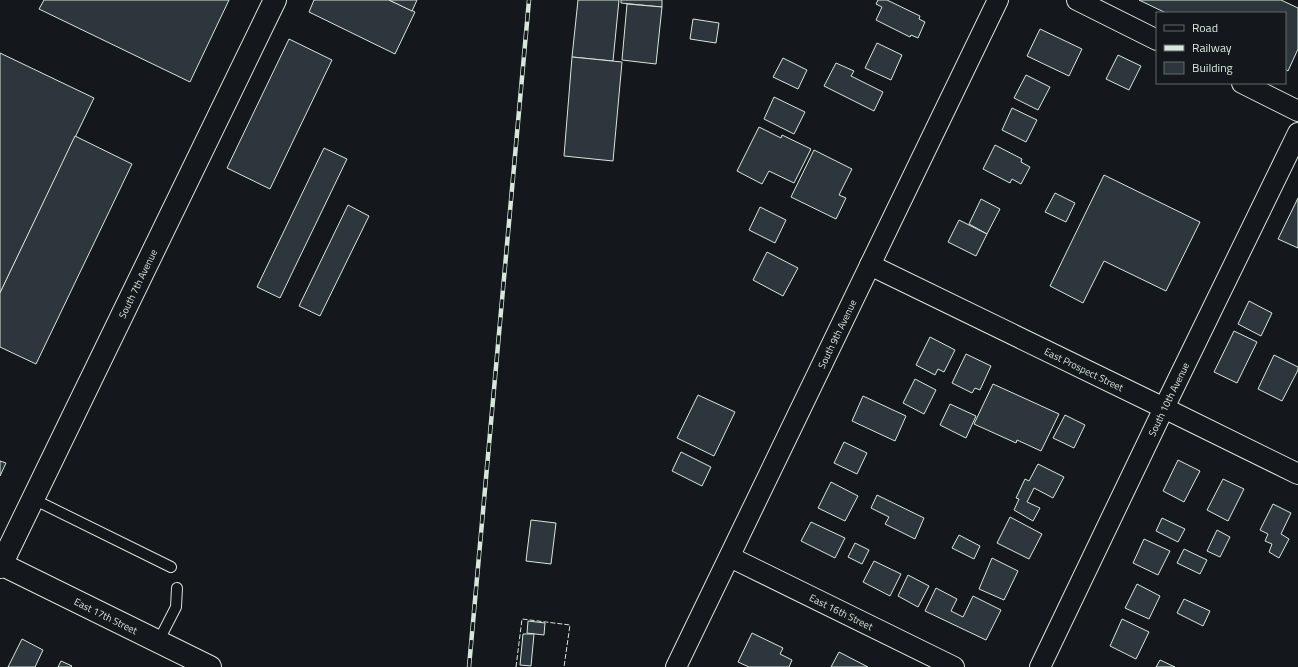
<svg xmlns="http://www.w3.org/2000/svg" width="1298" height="667" font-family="'Titillium Web',sans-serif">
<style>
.building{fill:#2c363c;stroke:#d8e6dc}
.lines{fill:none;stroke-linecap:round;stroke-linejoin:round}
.lane-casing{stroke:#d8e6dc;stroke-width:12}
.street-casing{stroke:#d8e6dc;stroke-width:22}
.secondary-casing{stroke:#d8e6dc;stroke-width:24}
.lane{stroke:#14181c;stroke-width:10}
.street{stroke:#14181c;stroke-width:20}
.secondary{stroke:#14181c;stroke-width:22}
.rail-casing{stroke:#d8e6dc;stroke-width:4.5}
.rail{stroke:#14181c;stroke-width:3;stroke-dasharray:9;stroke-linecap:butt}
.fence{stroke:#d8e6dc;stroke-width:1;stroke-dasharray:5 2;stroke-linecap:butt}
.labels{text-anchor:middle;stroke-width:3;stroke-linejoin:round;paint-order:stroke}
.street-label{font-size:10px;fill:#d8e6dc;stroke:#14181c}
</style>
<rect width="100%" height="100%" fill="#14181c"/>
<g class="building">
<path d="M 44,0 L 229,0 L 190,82 L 39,9 Z"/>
<path d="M 314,0 L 389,0 L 415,12 L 395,54 L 309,12 Z"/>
<path d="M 389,0 L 417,0 L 412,11 Z"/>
<path d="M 578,0 L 619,0 L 613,61 L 572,57 Z"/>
<path d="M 621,0 L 662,0 L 662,7 L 621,3 Z"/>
<path d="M 878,0 L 887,0 L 920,16 L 919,19 L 925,22 L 918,38 L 911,35 L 910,37 L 876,20 L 882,7 L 876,4 Z"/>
<path d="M 1139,0 L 1281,0 L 1298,8 L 1298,49 L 1288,71 L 1285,69 L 1285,13 L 1166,13 Z"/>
<path d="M 627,4 L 662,7 L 656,64 L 622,60 Z"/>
<path d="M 693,19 L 719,23 L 716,43 L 690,39 Z"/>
<path d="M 1040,29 L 1082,49 L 1069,76 L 1027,56 Z"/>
<path d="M 289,39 L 332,60 L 270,189 L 227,168 Z"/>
<path d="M 877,43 L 902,55 L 891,80 L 865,68 Z"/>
<path d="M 0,53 L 94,98 L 0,293 Z"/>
<path d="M 1118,55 L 1141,66 L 1129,90 L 1106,79 Z"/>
<path d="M 572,57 L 622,62 L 613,161 L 564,156 Z"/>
<path d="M 783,58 L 807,70 L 798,89 L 773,77 Z"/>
<path d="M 836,63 L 854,71 L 851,76 L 883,92 L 874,111 L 824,86 Z"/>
<path d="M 1026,75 L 1050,87 L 1038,110 L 1014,98 Z"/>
<path d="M 774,97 L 805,112 L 794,134 L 764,119 Z"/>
<path d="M 1012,108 L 1037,120 L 1026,142 L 1002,130 Z"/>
<path d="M 759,127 L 781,138 L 782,135 L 811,149 L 794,183 L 769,171 L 762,184 L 737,171 Z"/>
<path d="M 75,136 L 132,164 L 36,364 L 0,347 L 0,293 Z"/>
<path d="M 995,145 L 1022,159 L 1021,162 L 1030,167 L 1021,184 L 1012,179 L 1010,183 L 983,169 Z"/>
<path d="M 324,148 L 347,159 L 280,298 L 257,287 Z"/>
<path d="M 814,150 L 852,169 L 839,195 L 846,198 L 836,219 L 791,197 Z"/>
<path d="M 1104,175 L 1200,222 L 1166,291 L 1104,261 L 1083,303 L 1050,286 Z"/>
<path d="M 1055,193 L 1075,203 L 1066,222 L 1045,212 Z"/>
<path d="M 1298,198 L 1298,248 L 1278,239 Z"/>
<path d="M 981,199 L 1000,209 L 987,234 L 969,224 Z"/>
<path d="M 348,205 L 369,216 L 320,316 L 299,306 Z"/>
<path d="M 760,207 L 786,220 L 775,243 L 749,230 Z"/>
<path d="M 959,220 L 987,234 L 976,256 L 948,242 Z"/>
<path d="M 767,252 L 798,268 L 783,296 L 753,280 Z"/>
<path d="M 1249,301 L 1272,313 L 1261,336 L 1238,324 Z"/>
<path d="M 1234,331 L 1257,342 L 1237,383 L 1214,372 Z"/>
<path d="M 930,337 L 955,350 L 944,372 L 938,369 L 935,375 L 916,365 Z"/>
<path d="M 966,354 L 991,366 L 980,390 L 975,388 L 972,393 L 952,383 Z"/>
<path d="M 1274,355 L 1298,367 L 1298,370 L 1282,401 L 1258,389 Z"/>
<path d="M 915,379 L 936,390 L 924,414 L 903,403 Z"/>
<path d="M 993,384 L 1059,414 L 1041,451 L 1017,440 L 1016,443 L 974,424 Z"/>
<path d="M 698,395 L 735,412 L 714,456 L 677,438 Z"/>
<path d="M 863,396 L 906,416 L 895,441 L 852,421 Z"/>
<path d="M 950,404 L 976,416 L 966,438 L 940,425 Z"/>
<path d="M 1065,415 L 1085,425 L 1074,448 L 1053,438 Z"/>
<path d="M 844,442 L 867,453 L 857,474 L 834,463 Z"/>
<path d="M 681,452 L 711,467 L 702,486 L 672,471 Z"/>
<path d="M 1178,460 L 1200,471 L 1184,502 L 1163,491 Z"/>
<path d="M 0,461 L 6,463 L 0,476 Z"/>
<path d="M 1038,464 L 1064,477 L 1053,498 L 1034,488 L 1027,502 L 1040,508 L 1033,521 L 1014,510 L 1019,499 L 1016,498 L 1025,479 L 1029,481 Z"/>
<path d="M 1223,479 L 1244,489 L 1228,521 L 1207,510 Z"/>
<path d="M 831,482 L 858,496 L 845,521 L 818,508 Z"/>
<path d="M 877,495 L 924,518 L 915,539 L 885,524 L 889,517 L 871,508 Z"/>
<path d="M 1273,504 L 1291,513 L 1281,534 L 1289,539 L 1279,558 L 1269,552 L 1272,544 L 1265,541 L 1268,534 L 1260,530 Z"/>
<path d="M 1010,517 L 1042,534 L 1029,559 L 997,543 Z"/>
<path d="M 1162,518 L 1185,529 L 1178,542 L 1156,531 Z"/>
<path d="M 531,520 L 556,523 L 551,564 L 526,561 Z"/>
<path d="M 811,522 L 845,538 L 835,558 L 801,541 Z"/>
<path d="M 1217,530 L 1230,537 L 1220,557 L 1207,551 Z"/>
<path d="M 959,535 L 980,546 L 974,559 L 952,548 Z"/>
<path d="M 1144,539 L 1170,551 L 1158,575 L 1133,563 Z"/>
<path d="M 855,543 L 869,550 L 862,564 L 848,557 Z"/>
<path d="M 1184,549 L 1207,560 L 1200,574 L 1177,563 Z"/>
<path d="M 992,558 L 1018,571 L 1004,600 L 979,589 Z"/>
<path d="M 874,561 L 901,574 L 890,596 L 863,582 Z"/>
<path d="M 908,575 L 929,586 L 918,607 L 898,596 Z"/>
<path d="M 1137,584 L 1160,596 L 1149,619 L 1125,608 Z"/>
<path d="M 936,588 L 957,599 L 951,611 L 963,617 L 973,596 L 1001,610 L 986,640 L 925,611 Z"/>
<path d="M 1184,599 L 1210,611 L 1203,626 L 1177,613 Z"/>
<path d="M 1122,619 L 1149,632 L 1136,659 L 1110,646 Z"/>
<path d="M 528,621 L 545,623 L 544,635 L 527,633 Z"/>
<path d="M 752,633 L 783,648 L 780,654 L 792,660 L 789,667 L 749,667 L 738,662 Z"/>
<path d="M 523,634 L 534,634 L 531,666 L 520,665 Z"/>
<path d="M 22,639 L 43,650 L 35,667 L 8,667 Z"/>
<path d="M 839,652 L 868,667 L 831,667 Z"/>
<path d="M 1160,660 L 1175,667 L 1156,667 Z"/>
<path d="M 61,661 L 72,666 L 71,667 L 58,667 Z"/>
</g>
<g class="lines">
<defs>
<g id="lane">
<path d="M 33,499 L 171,567"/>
<path d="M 158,642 L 176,607 L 177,588"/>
</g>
<g id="street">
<path d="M 1077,0 L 1157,40"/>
<path d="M 1242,83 L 1298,111"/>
<path id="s1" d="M 870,265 L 1164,408 L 1298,474"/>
<path id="s2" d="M 730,557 L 954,667"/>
<path id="s3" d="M 676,667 L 998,0"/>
<path id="s4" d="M 1040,667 L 1164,408 L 1298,133"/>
</g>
<g id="secondary">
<path id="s5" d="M 1,564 L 210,667"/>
<path id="s6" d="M 0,567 L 275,0"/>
</g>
</defs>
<use href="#lane" class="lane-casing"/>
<use href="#street" class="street-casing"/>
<use href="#secondary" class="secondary-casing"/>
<use href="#lane" class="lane"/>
<use href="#street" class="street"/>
<use href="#secondary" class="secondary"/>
<defs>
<path id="rail" d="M 469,667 L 529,0"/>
</defs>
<use href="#rail" class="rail-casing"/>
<use href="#rail" class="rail"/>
<path class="fence" d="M 516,667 L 522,619 L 570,625 L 564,667"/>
</g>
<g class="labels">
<g class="street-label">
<text dy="4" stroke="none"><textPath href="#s6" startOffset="315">South 7th Avenue</textPath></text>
<text dy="4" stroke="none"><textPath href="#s3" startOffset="370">South 9th Avenue</textPath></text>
<text dy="4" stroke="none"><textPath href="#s1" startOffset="238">East Prospect Street</textPath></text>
<text dy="4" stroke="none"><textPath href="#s4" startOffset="297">South 10th Avenue</textPath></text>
<text dy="4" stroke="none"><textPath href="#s2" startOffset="124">East 16th Street</textPath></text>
<text dy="4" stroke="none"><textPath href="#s5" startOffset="117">East 17th Street</textPath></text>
</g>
</g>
<rect x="1156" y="12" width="130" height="72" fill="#14181c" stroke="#626a69"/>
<rect x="1164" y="25" width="20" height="6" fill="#14181c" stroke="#626a69"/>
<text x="1192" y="32" font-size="12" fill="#d8e6dc">Road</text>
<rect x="1164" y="45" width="20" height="6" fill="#d8e6dc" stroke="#626a69"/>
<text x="1192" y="52" font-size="12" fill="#d8e6dc">Railway</text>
<rect x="1164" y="62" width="20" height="12" fill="#2c363c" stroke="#626a69"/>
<text x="1192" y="72" font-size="12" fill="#d8e6dc">Building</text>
</svg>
